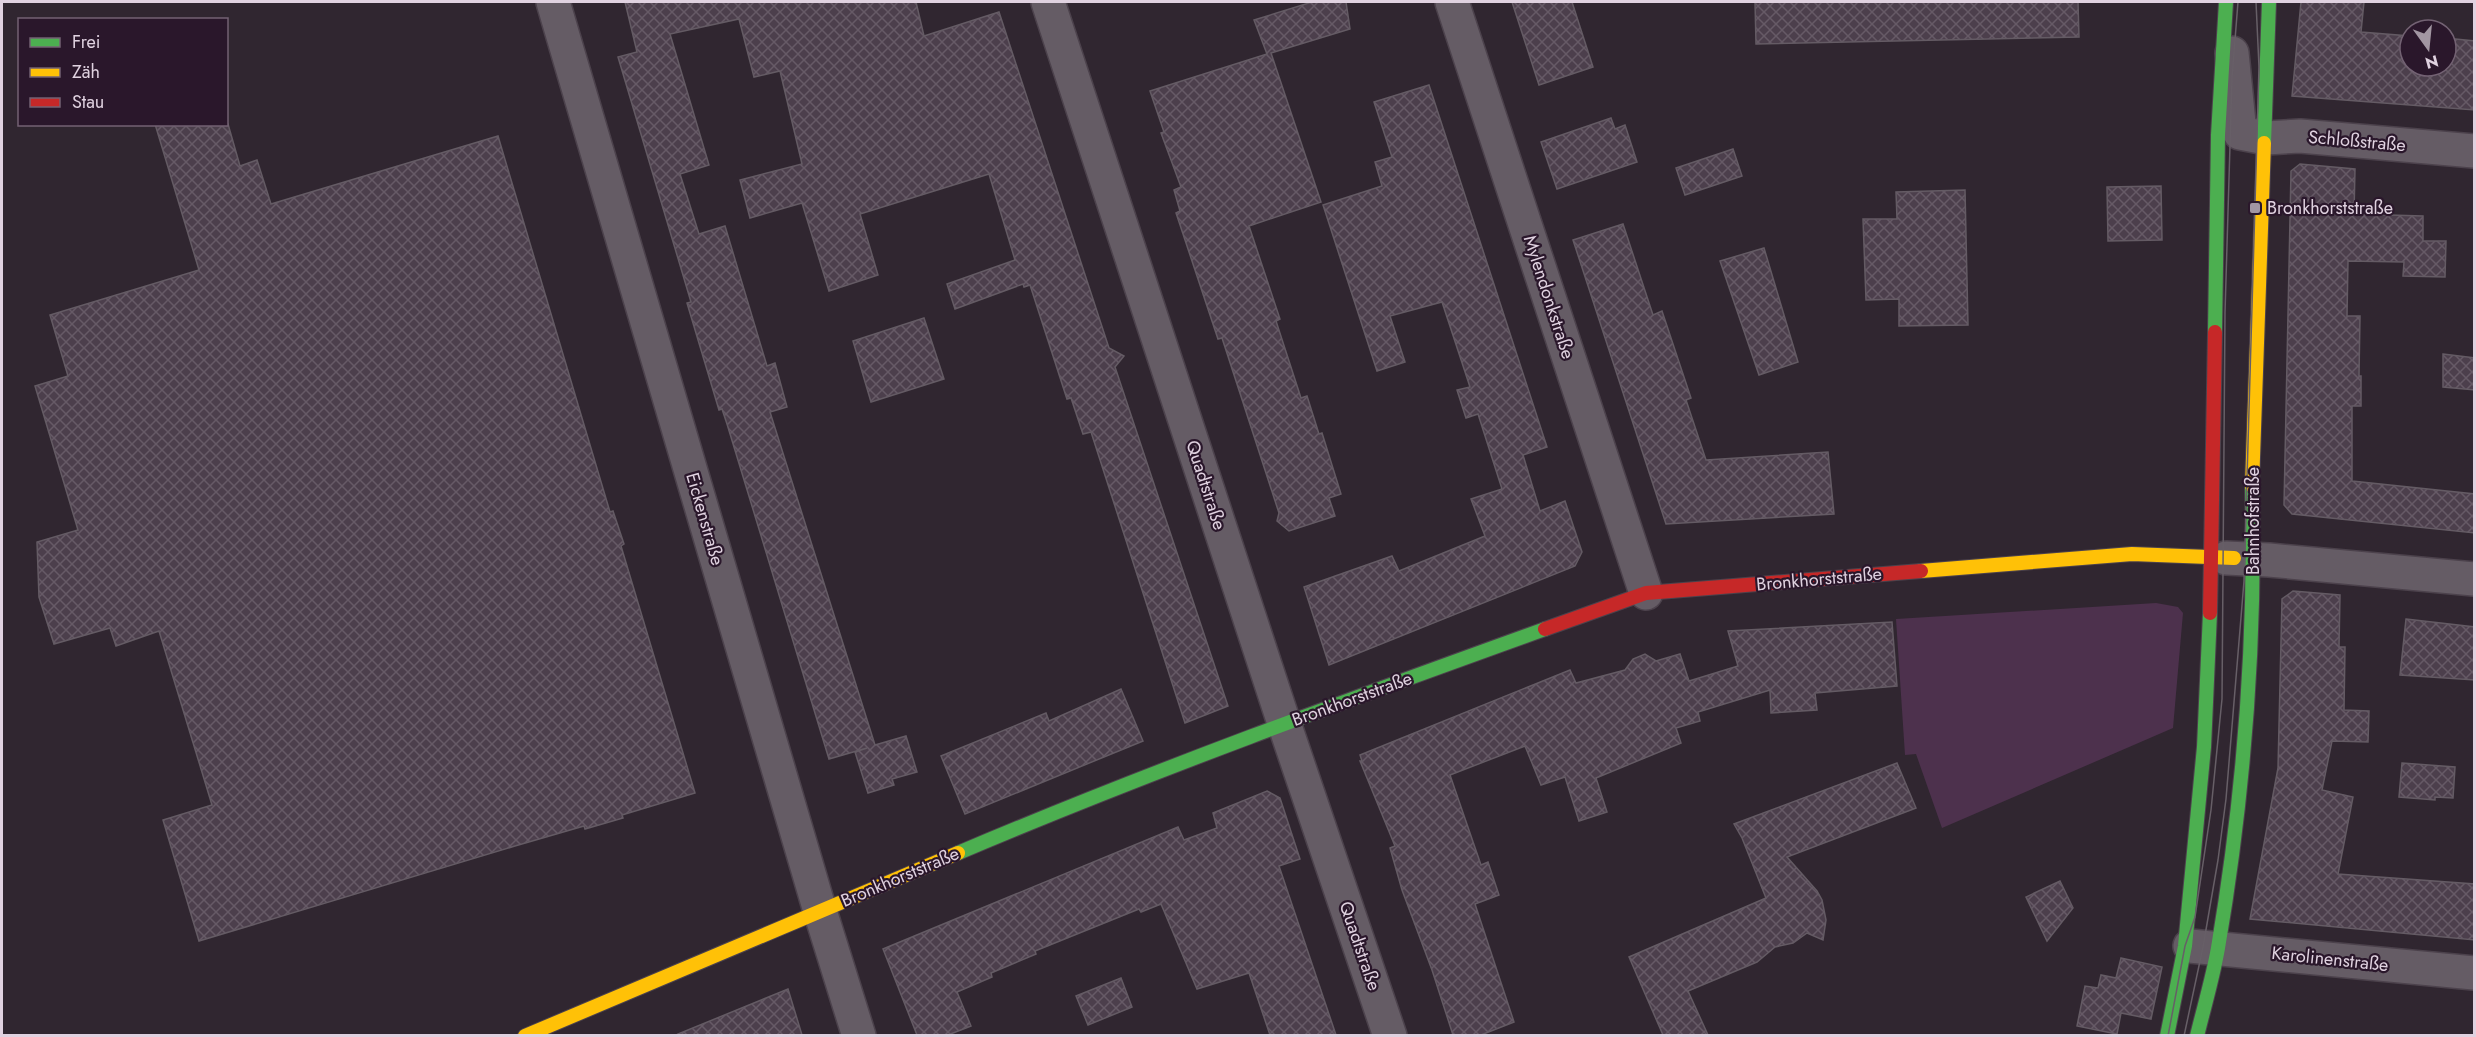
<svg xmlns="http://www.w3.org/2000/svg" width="2476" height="1037" font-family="Jost,sans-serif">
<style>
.park{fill:#4d314d}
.building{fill:url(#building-cross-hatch);stroke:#645b64;stroke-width:1.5}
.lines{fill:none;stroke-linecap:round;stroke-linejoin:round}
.street-casing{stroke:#4c424c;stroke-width:36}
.fast-casing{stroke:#4c424c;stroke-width:16}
.slow-casing{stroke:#4c424c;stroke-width:16}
.jam-casing{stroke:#4c424c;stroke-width:16}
.street{stroke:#655c65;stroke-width:33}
.fast{stroke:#4caf50;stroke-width:14}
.slow{stroke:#ffc107;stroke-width:14}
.jam{stroke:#c62828;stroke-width:14}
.tram{stroke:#675f67;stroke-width:1.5}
.poi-dot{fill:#a296a2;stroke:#2a172b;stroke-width:2}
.labels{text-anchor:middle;stroke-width:4.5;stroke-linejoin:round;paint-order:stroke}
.street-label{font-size:18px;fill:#e0d2e0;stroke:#2a172b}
.poi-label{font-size:18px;fill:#e0d2e0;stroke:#2a172b;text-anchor:start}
</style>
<defs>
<pattern id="building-cross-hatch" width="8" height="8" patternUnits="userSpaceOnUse" patternTransform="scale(1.5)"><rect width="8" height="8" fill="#4c3f4c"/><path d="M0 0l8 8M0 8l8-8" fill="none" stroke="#665a66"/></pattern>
</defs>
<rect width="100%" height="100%" fill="#302630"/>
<path class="park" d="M 2156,603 L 2178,607 L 2183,613 L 2173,728 L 1942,828 L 1916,754 L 1905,755 L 1896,619 Z"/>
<g class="building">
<path d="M 625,2 L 916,2 L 924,36 L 999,12 L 1109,348 L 1124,356 L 1115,367 L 1228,706 L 1185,723 L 1091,432 L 1083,434 L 1071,398 L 1067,399 L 1030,285 L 1024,287 L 1023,284 L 955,309 L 947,284 L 1015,260 L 989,174 L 860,214 L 878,275 L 829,291 L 802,203 L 750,218 L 740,180 L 802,164 L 780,71 L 754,77 L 739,19 L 670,34 L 709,165 L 680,174 L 699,234 L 725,226 L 767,366 L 775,363 L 787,407 L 770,412 L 875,745 L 906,736 L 917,772 L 892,779 L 894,785 L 868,793 L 855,752 L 867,748 L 829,759 L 727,424 L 722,409 L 719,410 L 687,303 L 691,302 L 618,57 L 637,52 Z"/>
<path d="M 1312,2 L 1346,2 L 1350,29 L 1271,53 L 1321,202 L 1249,226 L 1280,319 L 1276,321 L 1301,398 L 1307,396 L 1319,434 L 1322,433 L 1341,494 L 1329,498 L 1335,516 L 1289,531 L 1277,521 L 1279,513 L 1222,338 L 1218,339 L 1176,213 L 1180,211 L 1174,190 L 1181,187 L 1161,133 L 1164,132 L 1150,91 L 1267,54 L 1254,20 Z"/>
<path d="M 1512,2 L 1572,2 L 1593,67 L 1539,85 Z"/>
<path d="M 1755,2 L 2078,2 L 2079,37 L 1756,44 Z"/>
<path d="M 2301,2 L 2364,2 L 2361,32 L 2410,36 L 2410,66 L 2446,66 L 2446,38 L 2475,41 L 2475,110 L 2292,96 Z"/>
<path d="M 1429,85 L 1547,447 L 1523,455 L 1540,511 L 1565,501 L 1582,552 L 1575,566 L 1329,665 L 1304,587 L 1392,556 L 1399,571 L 1485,536 L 1471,499 L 1502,489 L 1478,414 L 1466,418 L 1457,390 L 1470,387 L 1442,302 L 1390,316 L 1405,362 L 1377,371 L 1323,205 L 1382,186 L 1375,162 L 1392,157 L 1374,102 Z"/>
<path d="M 1611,118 L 1615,129 L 1625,125 L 1637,162 L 1557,189 L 1541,142 Z"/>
<path d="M 155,124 L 228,124 L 240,166 L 257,160 L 271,204 L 498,136 L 610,512 L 613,511 L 624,544 L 621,546 L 695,793 L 622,815 L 623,818 L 585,829 L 584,826 L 515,846 L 199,941 L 163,820 L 212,805 L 159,631 L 116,646 L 110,628 L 54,644 L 39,597 L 37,542 L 78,530 L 35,386 L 68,376 L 50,315 L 199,270 Z"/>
<path d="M 1733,149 L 1742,176 L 1685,195 L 1676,168 Z"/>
<path d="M 2300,164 L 2355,169 L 2354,214 L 2423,216 L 2423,241 L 2446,241 L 2445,277 L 2403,276 L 2404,262 L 2348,261 L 2347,316 L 2360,316 L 2359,376 L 2361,376 L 2361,406 L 2352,406 L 2352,481 L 2475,494 L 2475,533 L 2292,514 L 2284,505 L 2291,171 Z"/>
<path d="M 2161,186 L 2162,240 L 2108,241 L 2107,187 Z"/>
<path d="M 1965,190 L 1968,325 L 1899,326 L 1899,299 L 1866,300 L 1863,219 L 1897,219 L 1896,192 Z"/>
<path d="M 1623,224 L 1653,315 L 1662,311 L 1691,398 L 1686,400 L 1706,460 L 1828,452 L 1834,514 L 1666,524 L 1573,240 Z"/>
<path d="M 1764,248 L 1798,362 L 1759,375 L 1720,261 Z"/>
<path d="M 924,318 L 944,379 L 871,402 L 853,341 Z"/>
<path d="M 2443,354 L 2475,358 L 2475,390 L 2443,387 Z"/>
<path d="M 2293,591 L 2340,595 L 2339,647 L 2345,647 L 2344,710 L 2369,711 L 2368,742 L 2332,741 L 2322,790 L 2353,797 L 2338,874 L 2475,884 L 2475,940 L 2250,919 L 2278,768 L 2282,599 Z"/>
<path d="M 2406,619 L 2475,627 L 2475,680 L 2400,675 Z"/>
<path d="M 1892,622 L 1897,686 L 1815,693 L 1817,710 L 1771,713 L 1770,690 L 1698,712 L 1700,721 L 1676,728 L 1681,743 L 1596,778 L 1607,812 L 1579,821 L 1565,777 L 1541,785 L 1525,746 L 1450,775 L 1481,865 L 1488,862 L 1499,895 L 1475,904 L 1514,1022 L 1481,1035 L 1453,1035 L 1432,970 L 1402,890 L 1390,848 L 1395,846 L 1360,761 L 1362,761 L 1360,755 L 1570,670 L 1576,683 L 1625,670 L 1633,659 L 1645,654 L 1656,661 L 1680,654 L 1689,681 L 1738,666 L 1728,631 Z"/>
<path d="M 1121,689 L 1143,741 L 965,814 L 941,756 L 1046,713 L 1049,721 Z"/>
<path d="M 1897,763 L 1916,808 L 1787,857 L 1817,891 L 1822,900 L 1826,920 L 1823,940 L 1807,933 L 1793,943 L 1775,947 L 1757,962 L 1688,991 L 1708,1035 L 1663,1035 L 1629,957 L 1766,898 L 1742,838 L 1734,824 Z"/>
<path d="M 2402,763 L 2455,767 L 2453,798 L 2435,797 L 2435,800 L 2399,797 Z"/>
<path d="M 1267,791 L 1280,798 L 1300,859 L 1279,866 L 1336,1035 L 1270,1035 L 1249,973 L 1197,989 L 1161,904 L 1141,912 L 1139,909 L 1035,951 L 1036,954 L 991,973 L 992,977 L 957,992 L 971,1026 L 948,1035 L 917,1035 L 883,949 L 1178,827 L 1184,840 L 1217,828 L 1213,813 Z"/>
<path d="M 2060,881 L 2073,908 L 2047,941 L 2026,897 Z"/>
<path d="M 2121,958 L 2162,967 L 2151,1019 L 2121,1013 L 2117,1034 L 2077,1026 L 2085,986 L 2098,988 L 2101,975 L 2116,978 Z"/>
<path d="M 1121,978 L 1132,1007 L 1088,1025 L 1076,996 Z"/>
<path d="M 788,989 L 802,1035 L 679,1035 L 678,1034 Z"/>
</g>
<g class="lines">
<defs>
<g id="street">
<path d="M 553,2 L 820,911 L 859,1036"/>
<path d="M 1048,2 L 1284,723 L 1390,1036"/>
<path d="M 1452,2 L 1646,593"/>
<path d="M 2232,53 L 2240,133 L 2266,138 L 2300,136 L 2474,151"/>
<path d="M 2226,558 L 2269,560 L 2474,579"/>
<path d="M 2190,946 L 2474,973"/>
</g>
<g id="fast">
<path d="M 2264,143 L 2269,2"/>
<path d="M 2215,332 L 2218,135 L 2226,2"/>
<path d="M 958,853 C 1151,771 1348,700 1545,629"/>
<path d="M 2167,1036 L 2185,946 L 2204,747 L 2210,613"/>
<path d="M 2197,1036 C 2204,1007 2213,977 2218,948 C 2244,795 2256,640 2252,486"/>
</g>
<g id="slow">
<path d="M 2252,486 L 2264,143"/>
<path d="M 1921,571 L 2132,554 L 2234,558"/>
<path d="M 525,1036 L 958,853"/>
</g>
<g id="jam">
<path d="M 2210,613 L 2215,332"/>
<path d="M 1545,629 L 1646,593 L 1921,571"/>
</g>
</defs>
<use href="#street" class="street-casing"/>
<use href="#fast" class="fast-casing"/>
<use href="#slow" class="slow-casing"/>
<use href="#jam" class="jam-casing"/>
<use href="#street" class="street"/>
<use href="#fast" class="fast"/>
<use href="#slow" class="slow"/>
<use href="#jam" class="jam"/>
<g class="tram">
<path d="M 2168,1036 L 2185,946 L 2195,917 L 2211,810 L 2222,699 L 2225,313 L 2232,78 L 2238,2"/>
<path d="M 2184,1036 L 2203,947 L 2218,860 L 2226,799 L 2244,581 L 2259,67 L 2256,2"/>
</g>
</g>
<rect class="poi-dot" x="2249" y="202" width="12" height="12" rx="3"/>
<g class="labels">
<g class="street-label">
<text transform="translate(2357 141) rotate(5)" y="6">Schloßstraße</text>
<text transform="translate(1549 297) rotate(72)" y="6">Mylendonkstraße</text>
<text transform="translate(1206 485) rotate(72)" y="6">Quadtstraße</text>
<text transform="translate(705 519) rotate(74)" y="6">Eickenstraße</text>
<text transform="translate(2253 521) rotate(-90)" y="6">Bahnhofstraße</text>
<text transform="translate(1819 579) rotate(-5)" y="6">Bronkhorststraße</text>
<text transform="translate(1352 699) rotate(-20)" y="6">Bronkhorststraße</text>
<text transform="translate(900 877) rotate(-23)" y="6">Bronkhorststraße</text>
<text transform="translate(1360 946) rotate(71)" y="6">Quadtstraße</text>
<text transform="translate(2330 959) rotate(6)" y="6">Karolinenstraße</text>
</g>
<g class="poi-label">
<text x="2267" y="214">Bronkhorststraße</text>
</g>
</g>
<rect width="2476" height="1037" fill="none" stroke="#e0d2e0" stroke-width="6"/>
<rect x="18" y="18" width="210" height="108" fill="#2a172b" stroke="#736273" stroke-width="1.5"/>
<rect x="30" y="38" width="30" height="9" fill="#4caf50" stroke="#736273" stroke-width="1.5"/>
<text x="72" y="48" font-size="18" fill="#e0d2e0">Frei</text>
<rect x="30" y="68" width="30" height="9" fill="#ffc107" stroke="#736273" stroke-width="1.5"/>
<text x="72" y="78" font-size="18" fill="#e0d2e0">Zäh</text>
<rect x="30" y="98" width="30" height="9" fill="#c62828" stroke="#736273" stroke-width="1.5"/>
<text x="72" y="108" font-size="18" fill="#e0d2e0">Stau</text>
<g transform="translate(2428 48) rotate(165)"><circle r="28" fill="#2a172b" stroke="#736273" stroke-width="1.5"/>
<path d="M0-4.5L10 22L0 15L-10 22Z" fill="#a296a2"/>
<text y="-9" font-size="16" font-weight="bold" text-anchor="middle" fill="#e0d2e0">N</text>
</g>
</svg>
